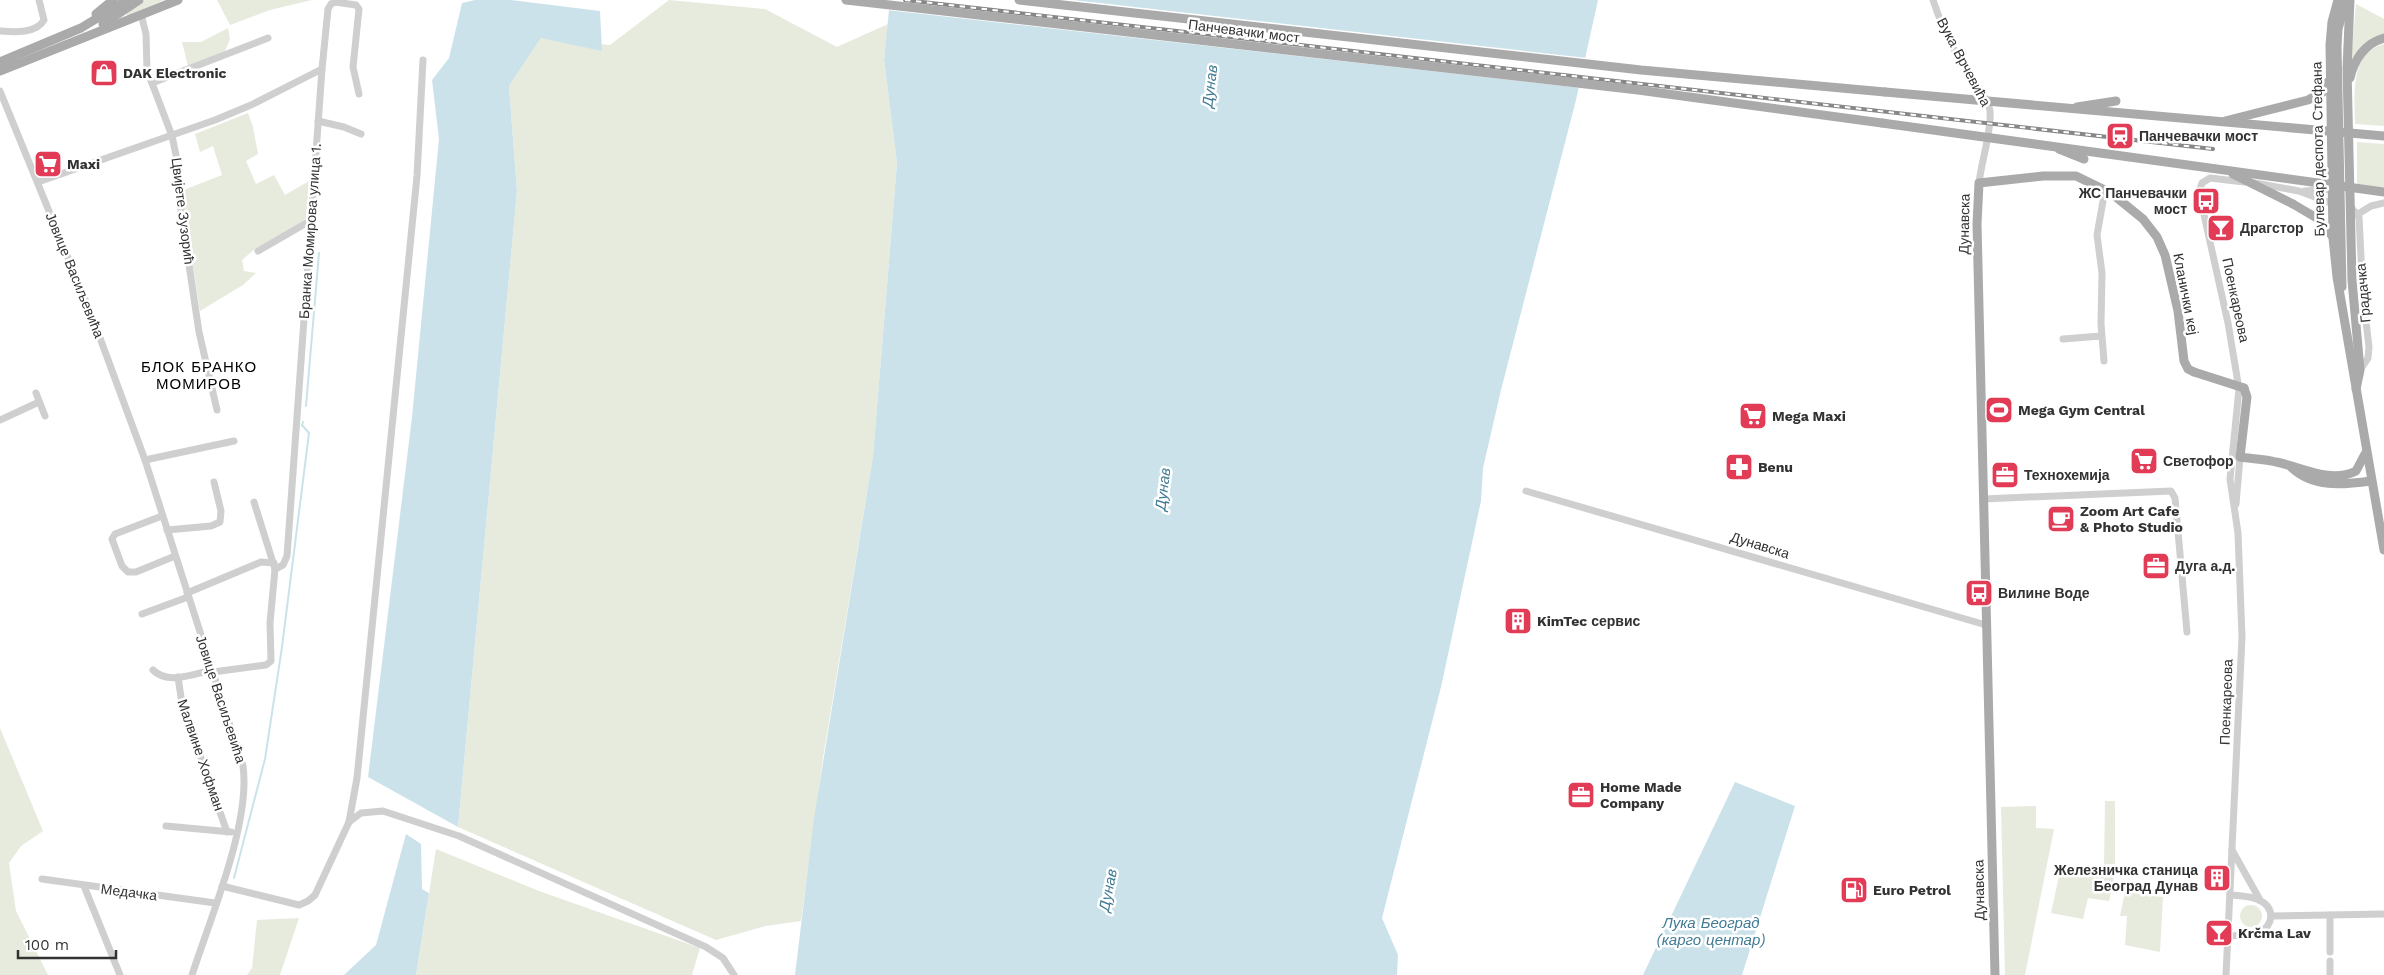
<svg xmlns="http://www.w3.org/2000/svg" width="2384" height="975" font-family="'Work Sans',sans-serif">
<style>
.green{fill:#e6ebde}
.water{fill:#cbe2eb}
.pier{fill:#fff}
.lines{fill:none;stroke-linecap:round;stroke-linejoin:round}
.stream{stroke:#cbe2eb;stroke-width:2}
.minor{stroke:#cfcfcf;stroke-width:7}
.major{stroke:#aaa;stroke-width:9}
.rail-casing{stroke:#878787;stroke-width:4}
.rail{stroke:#fff;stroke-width:2;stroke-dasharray:5.5;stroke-linecap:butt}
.major-bridge{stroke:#aaa;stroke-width:9}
.labels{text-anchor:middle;stroke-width:5;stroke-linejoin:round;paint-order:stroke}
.street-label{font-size:14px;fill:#323232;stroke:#fff}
.poi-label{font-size:14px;font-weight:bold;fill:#323232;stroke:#fff;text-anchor:start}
.water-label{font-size:15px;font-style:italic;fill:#407b94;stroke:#fff}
.neighbourhood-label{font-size:15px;letter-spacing:1px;fill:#000;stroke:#fff}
</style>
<rect width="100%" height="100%" fill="#fff"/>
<g class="green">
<path d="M 145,0 L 164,0 L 128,16 L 126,14 Z"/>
<path d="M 217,0 L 312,0 L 270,10 L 230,25 Z"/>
<path d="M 669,0 L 765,9 L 837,47 L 888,24 L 884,60 L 897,163 L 873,456 L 823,758 L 801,921 L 766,926 L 716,940 L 458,827 L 517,191 L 509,86 L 541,38 L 610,45 Z"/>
<path d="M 2356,4 L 2384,19 L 2384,36 L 2362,46 L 2351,60 Z"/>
<path d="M 228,28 L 230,39 L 225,51 L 188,66 L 182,42 L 201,42 Z"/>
<path d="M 2384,44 L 2384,126 L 2355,124 C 2355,96 2349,52 2384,44 Z"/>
<path d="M 248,113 L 253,127 L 258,154 L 246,161 L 256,184 L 274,175 L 285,195 L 309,181 L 306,220 L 256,248 L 242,260 L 244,271 L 256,273 L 243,285 L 200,311 L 181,191 L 222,175 L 213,146 L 200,152 L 195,134 Z"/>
<path d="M 2357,142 L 2384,144 L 2384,192 L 2357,188 Z"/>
<path d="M 0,728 L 43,831 L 21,846 L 9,863 L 16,911 L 48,975 L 0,975 Z"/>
<path d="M 2105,801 L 2115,801 L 2115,864 L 2104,865 Z"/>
<path d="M 2036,806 L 2036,828 L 2054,829 L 2025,975 L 2005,975 L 2001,807 Z"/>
<path d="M 436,849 L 539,891 L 700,948 L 692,975 L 416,975 Z"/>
<path d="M 2060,871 L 2115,873 L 2109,901 L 2088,898 L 2083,919 L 2051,913 Z"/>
<path d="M 2125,892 L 2163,897 L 2160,952 L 2125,945 L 2127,916 L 2120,916 Z"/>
<circle cx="2251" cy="916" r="11"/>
<path d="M 299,918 L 280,975 L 247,975 L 252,968 L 257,920 Z"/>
</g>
<g class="water">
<path d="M 475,0 L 511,0 L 600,11 L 602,51 L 541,38 L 509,86 L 517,191 L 458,827 L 368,777 L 412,417 L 439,139 L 432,80 L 449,58 L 462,3 Z"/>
<path d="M 890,0 L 1598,0 L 1576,100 L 1501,390 L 1483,468 L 1481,501 L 1441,687 L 1382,918 L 1398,955 L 1397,975 L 795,975 L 814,818 L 873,456 L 897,163 L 884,60 Z"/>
<path d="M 1735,782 L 1795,806 L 1742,975 L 1643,975 Z"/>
<path d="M 406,834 L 421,844 L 422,889 L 429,893 L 416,975 L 344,975 L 376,945 Z"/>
</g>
<path class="pier" d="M 888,0 L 1073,0 L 1587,58 L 1581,88 L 887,10 Z"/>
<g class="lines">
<g class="stream">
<path d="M 306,406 L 319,253"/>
<path d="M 234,878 L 265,759 L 282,647 L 309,433 L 302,425 L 303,422"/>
</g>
<g class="minor">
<path d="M 1933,0 C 1939,18 1946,36 1956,53 C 1964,66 1989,99 1990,111 C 1992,130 1981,163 1979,183"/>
<path d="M 141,14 L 146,34 L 147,70 L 172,136 L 176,155 L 181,211 L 199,332 L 217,410"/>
<path d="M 0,31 C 14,32 36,34 44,20 L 39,0"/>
<path d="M 152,83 L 268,38"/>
<path d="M 0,91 L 93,319 L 145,460 L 243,766 C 251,823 210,919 192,975"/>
<path d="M 318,121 L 344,127 L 361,134"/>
<path d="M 38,182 L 215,120 L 251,105 L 322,69"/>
<path d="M 2255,183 L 2299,191 L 2333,204"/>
<path d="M 2305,191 L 2333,189"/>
<path d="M 2350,206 L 2359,217 L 2363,296 L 2369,347 L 2368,358 L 2360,370"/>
<path d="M 2358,214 L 2371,206 L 2384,203"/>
<path d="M 258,251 L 310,221"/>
<path d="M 2063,339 L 2101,336"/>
<path d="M 2104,361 L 2101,324 L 2102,273 L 2097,235 L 2105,190"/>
<path d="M 36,393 L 45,416"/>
<path d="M 0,420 L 39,402"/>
<path d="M 145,460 L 234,441"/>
<path d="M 1526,491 L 1986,625"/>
<path d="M 1983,499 L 2171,491 L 2175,498 L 2187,632"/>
<path d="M 2236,504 L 2240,457"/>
<path d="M 162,516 L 115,534 L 112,539 L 122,566 L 128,572 L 136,572 L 175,556"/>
<path d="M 167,530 L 211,526 L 220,522 L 221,511 L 214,482"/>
<path d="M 275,569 L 283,565 L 287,556 L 322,69 L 328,9 L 331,4 L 335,2 L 356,5 L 359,9 L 353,67 L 359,94"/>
<path d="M 187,593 L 261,562 L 274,563"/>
<path d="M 142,614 L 188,597"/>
<path d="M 153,670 C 167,685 195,674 212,670"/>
<path d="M 213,672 L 266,665 L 271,661 L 270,623 L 275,569 L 254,502"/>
<path d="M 178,677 L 182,704 L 227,832"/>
<path d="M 349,822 L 357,778 L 417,176 L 423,60"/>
<path d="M 166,826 L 231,832"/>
<path d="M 2232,850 L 2260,900"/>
<path d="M 42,879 L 215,903"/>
<path d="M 84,886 L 120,975"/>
<path d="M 222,886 L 299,905 L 308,901 L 315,895 L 349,822 L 361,813 L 383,811 L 459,836 L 706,947 L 723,958 L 734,975"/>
<path d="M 2271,916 L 2384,914"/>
<path d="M 2229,936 C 2238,935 2251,936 2260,932 C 2266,929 2270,924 2271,917 C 2271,897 2245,896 2230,895"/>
<path d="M 2330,952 L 2330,915"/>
<path d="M 2226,975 L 2242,637 L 2238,533 L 2230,479 L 2239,389 L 2228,323 L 2199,192 L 2202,183 L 2210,178 L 2244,182"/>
<path d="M 2330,975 L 2330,961"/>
</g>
<g class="major">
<path d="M 846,0 L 1638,90 L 1882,123"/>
<path d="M 1019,0 L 1641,70 L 1885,92"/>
<path d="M 2338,0 L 2332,22 L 2330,45 L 2333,238 L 2337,277 L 2384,550"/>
<path d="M 2350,0 L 2347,69 L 2352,280 L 2360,370 L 2356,389"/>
<path d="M 96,14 L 113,0"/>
<path d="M 103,24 L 139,0"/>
<path d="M 0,62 L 81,28 L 127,0"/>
<path d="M 0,71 L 178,0"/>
<path d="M 2350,78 C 2354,60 2365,43 2384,38"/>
<path d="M 2077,107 L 2116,101"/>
<path d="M 2225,121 L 2308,100 L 2323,92 L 2328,82"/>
<path d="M 2059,149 L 2084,159"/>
<path d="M 2293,204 L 2320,220 L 2333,237"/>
<path d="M 2342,287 L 2337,46 L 2338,29 L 2346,0"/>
<path d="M 2244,388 L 2247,397 L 2240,457 C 2252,459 2264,459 2276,462 C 2302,467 2330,484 2356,471 L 2365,454"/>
<path d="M 2291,467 C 2313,488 2342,485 2371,481"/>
<path d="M 1995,975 L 1977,224 L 1979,183 L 2043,176 L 2076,176 L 2111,193 L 2143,219 L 2157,237 L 2165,255 L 2178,311 L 2184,361 L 2188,369 L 2194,372"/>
</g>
<defs>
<path id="rail" d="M 905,0 L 2213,149"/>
</defs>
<use href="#rail" class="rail-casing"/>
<use href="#rail" class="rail"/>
<g class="major-bridge">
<path d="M 1885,92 L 2384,136"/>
<path d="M 1882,123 L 2384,192"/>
<path d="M 2233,174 L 2293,204"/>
<path d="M 2194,372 L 2244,388"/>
</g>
</g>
<defs>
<symbol id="shop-square" viewBox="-11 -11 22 22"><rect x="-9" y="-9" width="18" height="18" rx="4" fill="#e23b56" stroke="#fff"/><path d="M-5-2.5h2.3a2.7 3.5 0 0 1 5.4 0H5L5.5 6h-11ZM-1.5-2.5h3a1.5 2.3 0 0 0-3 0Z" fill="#fff"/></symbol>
<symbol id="station-square" viewBox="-11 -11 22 22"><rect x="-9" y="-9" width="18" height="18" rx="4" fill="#e23b56" stroke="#fff"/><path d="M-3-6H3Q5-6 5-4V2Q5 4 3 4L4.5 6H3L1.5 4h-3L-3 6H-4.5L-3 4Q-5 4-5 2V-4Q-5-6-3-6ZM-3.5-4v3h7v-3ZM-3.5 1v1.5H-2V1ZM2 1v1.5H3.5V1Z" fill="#fff"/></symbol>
<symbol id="supermarket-square" viewBox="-11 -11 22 22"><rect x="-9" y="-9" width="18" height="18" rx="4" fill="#e23b56" stroke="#fff"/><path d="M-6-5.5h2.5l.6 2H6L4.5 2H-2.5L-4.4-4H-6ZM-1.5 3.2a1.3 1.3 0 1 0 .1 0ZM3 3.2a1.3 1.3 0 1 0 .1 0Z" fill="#fff"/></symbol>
<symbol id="bus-square" viewBox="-11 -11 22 22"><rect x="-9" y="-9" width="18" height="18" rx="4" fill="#e23b56" stroke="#fff"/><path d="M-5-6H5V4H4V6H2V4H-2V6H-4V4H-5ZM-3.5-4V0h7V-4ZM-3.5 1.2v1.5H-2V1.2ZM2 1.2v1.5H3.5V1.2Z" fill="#fff"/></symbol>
<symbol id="bar-square" viewBox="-11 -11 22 22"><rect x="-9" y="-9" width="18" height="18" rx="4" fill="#e23b56" stroke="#fff"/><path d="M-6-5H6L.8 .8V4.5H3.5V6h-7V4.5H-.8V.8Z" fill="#fff"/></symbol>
<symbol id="stadium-square" viewBox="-11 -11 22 22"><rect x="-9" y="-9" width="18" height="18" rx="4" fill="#e23b56" stroke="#fff"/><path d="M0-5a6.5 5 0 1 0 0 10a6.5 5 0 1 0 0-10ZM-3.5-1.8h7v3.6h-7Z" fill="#fff"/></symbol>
<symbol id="pharmacy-square" viewBox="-11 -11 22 22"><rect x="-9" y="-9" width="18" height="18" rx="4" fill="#e23b56" stroke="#fff"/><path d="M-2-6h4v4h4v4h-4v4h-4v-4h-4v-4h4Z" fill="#fff"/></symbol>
<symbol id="office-square" viewBox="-11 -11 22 22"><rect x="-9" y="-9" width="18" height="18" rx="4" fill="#e23b56" stroke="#fff"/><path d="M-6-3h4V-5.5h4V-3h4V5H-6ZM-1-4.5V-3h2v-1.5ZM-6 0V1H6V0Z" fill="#fff"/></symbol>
<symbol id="cafe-square" viewBox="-11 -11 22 22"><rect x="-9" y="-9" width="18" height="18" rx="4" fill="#e23b56" stroke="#fff"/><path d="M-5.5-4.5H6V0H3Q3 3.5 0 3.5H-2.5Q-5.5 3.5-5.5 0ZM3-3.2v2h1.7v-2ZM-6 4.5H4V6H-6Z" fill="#fff"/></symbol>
<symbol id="building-square" viewBox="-11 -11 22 22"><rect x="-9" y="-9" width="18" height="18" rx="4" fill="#e23b56" stroke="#fff"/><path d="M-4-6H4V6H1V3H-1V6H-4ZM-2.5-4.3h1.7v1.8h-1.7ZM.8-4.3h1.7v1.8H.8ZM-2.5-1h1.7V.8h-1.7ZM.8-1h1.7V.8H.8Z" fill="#fff"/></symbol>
<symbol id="fuel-square" viewBox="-11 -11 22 22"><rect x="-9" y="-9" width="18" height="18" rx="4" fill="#e23b56" stroke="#fff"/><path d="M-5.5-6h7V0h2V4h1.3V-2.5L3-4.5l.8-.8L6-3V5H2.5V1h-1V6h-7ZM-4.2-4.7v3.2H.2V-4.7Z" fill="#fff"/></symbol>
</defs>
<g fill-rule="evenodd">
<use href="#shop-square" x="88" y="57" width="32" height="32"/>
<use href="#station-square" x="2104" y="120" width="32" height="32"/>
<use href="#supermarket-square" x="32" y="148" width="32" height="32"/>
<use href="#bus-square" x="2190" y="185" width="32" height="32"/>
<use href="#bar-square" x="2205" y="212" width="32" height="32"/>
<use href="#stadium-square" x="1983" y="394" width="32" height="32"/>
<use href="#supermarket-square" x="1737" y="400" width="32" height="32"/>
<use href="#supermarket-square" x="2128" y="445" width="32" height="32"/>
<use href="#pharmacy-square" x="1723" y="451" width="32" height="32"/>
<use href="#office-square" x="1989" y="459" width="32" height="32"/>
<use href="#cafe-square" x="2045" y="503" width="32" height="32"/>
<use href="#office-square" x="2140" y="550" width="32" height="32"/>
<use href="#bus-square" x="1963" y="577" width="32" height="32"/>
<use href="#building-square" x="1502" y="605" width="32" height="32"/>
<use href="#office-square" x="1565" y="779" width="32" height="32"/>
<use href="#building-square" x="2201" y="862" width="32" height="32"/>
<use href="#fuel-square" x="1838" y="874" width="32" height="32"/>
<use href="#bar-square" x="2203" y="917" width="32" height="32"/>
</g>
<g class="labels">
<g class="street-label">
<text transform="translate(1244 31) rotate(7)" y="5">Панчевачки мост</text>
<text transform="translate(1964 62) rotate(62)" y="5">Вука Врчевића</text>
<text transform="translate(2318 149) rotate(-91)" y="5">Булевар деспота Стефана</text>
<text transform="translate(183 211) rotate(83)" y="5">Цвијете Зузорић</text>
<text transform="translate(1964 224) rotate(-89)" y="5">Дунавска</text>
<text transform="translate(310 231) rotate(-86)" y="5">Бранка Момирова улица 1.</text>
<text transform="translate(75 275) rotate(68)" y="5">Јовице Васиљевића</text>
<text transform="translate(2363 293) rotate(-95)" y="5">Градачка</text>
<text transform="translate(2186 294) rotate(79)" y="5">Кланички кеј</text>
<text transform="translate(2236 300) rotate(78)" y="5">Поенкареова</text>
<text transform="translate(1760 545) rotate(17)" y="5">Дунавска</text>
<text transform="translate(221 699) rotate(72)" y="5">Јовице Васиљевића</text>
<text transform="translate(2226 702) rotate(-88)" y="5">Поенкареова</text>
<text transform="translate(201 755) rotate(71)" y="5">Малвине Хофман</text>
<text transform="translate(1979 890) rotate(-91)" y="5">Дунавска</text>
<text transform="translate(129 892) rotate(7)" y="5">Медачка</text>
</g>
<g class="poi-label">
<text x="123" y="78">DAK Electronic</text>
<text x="2139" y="141">Панчевачки мост</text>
<text x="67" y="169">Maxi</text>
<text x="2187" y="198" text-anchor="end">ЖС Панчевачки<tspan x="2187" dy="16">мост</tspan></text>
<text x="2240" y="233">Драгстор</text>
<text x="2018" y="415">Mega Gym Central</text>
<text x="1772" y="421">Mega Maxi</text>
<text x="2163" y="466">Светофор</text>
<text x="1758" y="472">Benu</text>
<text x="2024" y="480">Технохемија</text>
<text x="2080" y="516">Zoom Art Cafe<tspan x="2080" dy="16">&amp; Photo Studio</tspan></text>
<text x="2175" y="571">Дуга а.д.</text>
<text x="1998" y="598">Вилине Воде</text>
<text x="1537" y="626">KimTec сервис</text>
<text x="1600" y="792">Home Made<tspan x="1600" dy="16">Company</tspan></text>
<text x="2198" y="875" text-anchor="end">Железничка станица<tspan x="2198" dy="16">Београд Дунав</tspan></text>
<text x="1873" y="895">Euro Petrol</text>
<text x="2238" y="938">Krčma Lav</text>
</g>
<g class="water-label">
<text transform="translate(1210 86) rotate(-83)" y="5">Дунав</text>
<text transform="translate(1163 489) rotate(-83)" y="5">Дунав</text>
<text transform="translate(1108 890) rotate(-79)" y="5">Дунав</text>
<text x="1711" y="928">Лука Београд<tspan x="1711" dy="17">(карго центар)</tspan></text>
</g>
<g class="neighbourhood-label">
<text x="199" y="372">БЛОК БРАНКО<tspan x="199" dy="17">МОМИРОВ</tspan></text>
</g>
</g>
<path d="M18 950v8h98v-8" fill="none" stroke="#323232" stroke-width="2.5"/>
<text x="25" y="950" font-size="15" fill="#323232" stroke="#ffffff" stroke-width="4" paint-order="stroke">100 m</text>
</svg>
